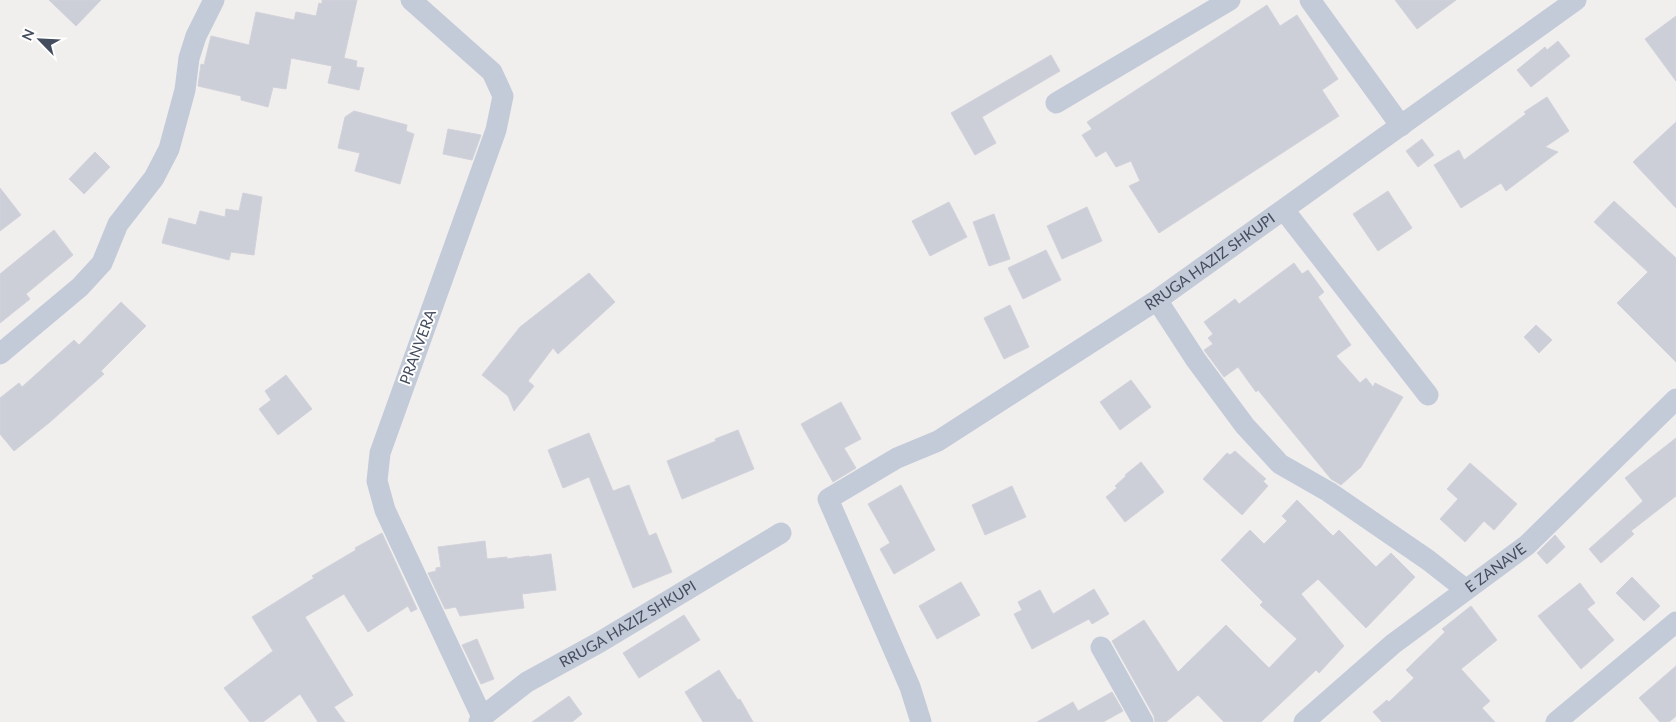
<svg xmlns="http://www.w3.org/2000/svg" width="1676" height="722" font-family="Lato,sans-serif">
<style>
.building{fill:#cccfd7;stroke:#d1d2db}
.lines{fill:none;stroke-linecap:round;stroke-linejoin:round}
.minor{stroke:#c3cad8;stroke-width:21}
.labels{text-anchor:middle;stroke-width:4;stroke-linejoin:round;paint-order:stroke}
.street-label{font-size:15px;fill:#444d5e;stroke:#fff}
</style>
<rect width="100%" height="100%" fill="#f1eeee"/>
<g class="building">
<path d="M 49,0 L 101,0 L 76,26 Z"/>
<path d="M 322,0 L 357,0 L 344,58 L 357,61 L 356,67 L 364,68 L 359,90 L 328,83 L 332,66 L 291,58 L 286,89 L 273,87 L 268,107 L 241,100 L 241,96 L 198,86 L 201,64 L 204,65 L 211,36 L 249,45 L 256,12 L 294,20 L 296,12 L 316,16 L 319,3 L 322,4 Z"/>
<path d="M 1395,0 L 1456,0 L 1417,29 Z"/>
<path d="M 1267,5 L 1280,26 L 1297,15 L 1338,79 L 1322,90 L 1339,116 L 1159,233 L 1129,186 L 1140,181 L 1131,161 L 1116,167 L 1106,151 L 1096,157 L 1082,135 L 1092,129 L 1087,122 Z"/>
<path d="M 1676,16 L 1676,81 L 1645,39 Z"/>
<path d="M 1558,41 L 1570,56 L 1531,87 L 1517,70 L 1545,47 L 1547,50 Z"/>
<path d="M 1051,55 L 1060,71 L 982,117 L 996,143 L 975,155 L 951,113 Z"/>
<path d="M 1547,97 L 1569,131 L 1545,147 L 1558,152 L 1506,191 L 1501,183 L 1461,208 L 1434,165 L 1459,150 L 1464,160 L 1526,114 L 1524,112 Z"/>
<path d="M 354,111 L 407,125 L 406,131 L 414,134 L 400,184 L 355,171 L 360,153 L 338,148 L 345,117 Z"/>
<path d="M 1676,122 L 1676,208 L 1633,162 Z"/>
<path d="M 448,129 L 481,135 L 472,160 L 443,154 Z"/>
<path d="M 1422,139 L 1434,155 L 1418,167 L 1406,151 Z"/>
<path d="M 95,152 L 110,167 L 84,194 L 69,179 Z"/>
<path d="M 0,188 L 21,215 L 0,231 Z"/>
<path d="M 1388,191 L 1412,228 L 1378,251 L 1353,214 Z"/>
<path d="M 243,193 L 262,197 L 254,255 L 231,252 L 229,260 L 162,243 L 169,218 L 196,225 L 200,211 L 225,217 L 226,209 L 239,211 Z"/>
<path d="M 1614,201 L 1676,258 L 1676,362 L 1617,303 L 1648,272 L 1594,222 Z"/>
<path d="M 949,202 L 967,237 L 930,256 L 912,221 Z"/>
<path d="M 1087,207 L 1102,241 L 1062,259 L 1047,226 Z"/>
<path d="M 994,214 L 1010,259 L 989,266 L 973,222 Z"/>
<path d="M 54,230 L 73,255 L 26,294 L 30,299 L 0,323 L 0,274 Z"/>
<path d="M 1046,250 L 1061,280 L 1023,299 L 1008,268 Z"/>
<path d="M 1294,263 L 1302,274 L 1308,270 L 1324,292 L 1318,297 L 1351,345 L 1336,356 L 1360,383 L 1366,378 L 1373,387 L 1375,383 L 1403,397 L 1361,467 L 1341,485 L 1331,479 L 1258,390 L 1256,392 L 1238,367 L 1224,377 L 1204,350 L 1213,344 L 1208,338 L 1213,334 L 1204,322 L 1235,299 L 1239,304 Z"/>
<path d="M 589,273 L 615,302 L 558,354 L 553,348 L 528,381 L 534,386 L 514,411 L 508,396 L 482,375 L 520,327 Z"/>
<path d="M 121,302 L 146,326 L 101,371 L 104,374 L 50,422 L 14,451 L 0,434 L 0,398 L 19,383 L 22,387 L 74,340 L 79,345 Z"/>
<path d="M 1010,305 L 1029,347 L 1004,359 L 984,318 Z"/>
<path d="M 1536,325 L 1552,340 L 1539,353 L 1524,337 Z"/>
<path d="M 286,375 L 312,409 L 278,435 L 259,409 L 271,400 L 265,391 Z"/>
<path d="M 1131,380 L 1151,407 L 1120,430 L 1100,402 Z"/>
<path d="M 841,402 L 861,439 L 844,448 L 856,468 L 833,482 L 801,424 Z"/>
<path d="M 738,430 L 754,469 L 682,499 L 667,461 L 716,441 L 715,439 Z"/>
<path d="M 589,433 L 613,491 L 629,485 L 649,536 L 656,533 L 672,572 L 633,588 L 589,477 L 563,488 L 548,450 Z"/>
<path d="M 1676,438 L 1676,496 L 1631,531 L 1634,534 L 1601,563 L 1589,549 L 1643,501 L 1625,478 Z"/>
<path d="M 1235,451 L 1266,479 L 1263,481 L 1268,486 L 1242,515 L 1203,479 L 1227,453 L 1230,455 Z"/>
<path d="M 1141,462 L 1164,492 L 1125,522 L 1106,497 L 1117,488 L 1115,486 L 1126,476 L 1125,475 Z"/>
<path d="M 1470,463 L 1517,504 L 1494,530 L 1484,521 L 1465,542 L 1440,519 L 1458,499 L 1447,489 Z"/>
<path d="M 901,485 L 935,550 L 894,574 L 880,549 L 890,543 L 868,504 Z"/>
<path d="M 1012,486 L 1026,517 L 985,535 L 972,505 Z"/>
<path d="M 1297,500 L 1333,536 L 1339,530 L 1376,567 L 1391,553 L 1415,577 L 1366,628 L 1318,579 L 1301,594 L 1344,646 L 1319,673 L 1316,670 L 1261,722 L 1224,722 L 1198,695 L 1166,722 L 1155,722 L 1154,716 L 1112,641 L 1144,620 L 1178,672 L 1226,625 L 1269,668 L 1297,639 L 1260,605 L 1263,602 L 1221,560 L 1250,530 L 1264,544 L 1287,521 L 1282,516 Z"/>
<path d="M 382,533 L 417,609 L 411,612 L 408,606 L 368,632 L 344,594 L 305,617 L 353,695 L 334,707 L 345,722 L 318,722 L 300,694 L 263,722 L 250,722 L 224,688 L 273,651 L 252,617 L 314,578 L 312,576 L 356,550 L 355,548 Z"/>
<path d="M 1555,535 L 1565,547 L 1547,564 L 1537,553 Z"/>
<path d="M 485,541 L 487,559 L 507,557 L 507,559 L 529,556 L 529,557 L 551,554 L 556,590 L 522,594 L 524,608 L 460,616 L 456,607 L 445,609 L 428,573 L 436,571 L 436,568 L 441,567 L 438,547 Z"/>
<path d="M 1632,577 L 1660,606 L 1644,621 L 1616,593 Z"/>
<path d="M 961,582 L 980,615 L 937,639 L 919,606 Z"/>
<path d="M 1580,583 L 1595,603 L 1587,609 L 1614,640 L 1581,669 L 1538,616 Z"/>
<path d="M 1094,589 L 1109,614 L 1092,624 L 1089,619 L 1032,649 L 1014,614 L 1022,610 L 1018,602 L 1040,590 L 1053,614 Z"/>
<path d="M 1471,606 L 1497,640 L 1461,669 L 1490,701 L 1482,708 L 1495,722 L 1382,722 L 1373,712 L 1387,700 L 1389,702 L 1414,678 L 1406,670 L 1445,632 L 1442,629 Z"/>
<path d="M 684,615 L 700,640 L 639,678 L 623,653 Z"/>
<path d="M 477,639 L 494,679 L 481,684 L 462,645 Z"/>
<path d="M 1676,666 L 1676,716 L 1669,722 L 1660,722 L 1639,698 Z"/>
<path d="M 719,670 L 738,700 L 740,699 L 753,722 L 703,722 L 685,692 Z"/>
<path d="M 1112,692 L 1123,711 L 1103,722 L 1037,722 L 1073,702 L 1078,711 Z"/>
<path d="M 569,696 L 582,714 L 572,722 L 532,722 Z"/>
</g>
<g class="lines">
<g class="minor">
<path d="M 411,0 L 492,72 L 503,96 L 496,130 L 380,453 L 377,481 L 385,510 L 482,717"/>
<path d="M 1310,0 L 1401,126"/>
<path d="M 1056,103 L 1230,0"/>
<path d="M 1284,210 L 1428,395"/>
<path d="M 1157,300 L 1196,360 L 1245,426 L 1280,464 L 1329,492 L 1428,560 L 1465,589"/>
<path d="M 0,354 L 80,287 L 102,263 L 118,224 L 154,178 L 169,149 L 185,90 L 189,58 L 196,36 L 214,0"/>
<path d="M 1101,647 L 1143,722"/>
<path id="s1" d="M 479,722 L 482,717 L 527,682 L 600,642 L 781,533"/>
<path id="s2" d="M 921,722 L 910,687 L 828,499 L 897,458 L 938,441 L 1157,300 L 1576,0"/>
<path id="s3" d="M 1304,722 L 1393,644 L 1527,545 L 1676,399"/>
<path d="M 1556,722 L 1676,622"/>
</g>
</g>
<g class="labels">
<g class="street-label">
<text dy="5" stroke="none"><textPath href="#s2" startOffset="692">RRUGA HAZIZ SHKUPI</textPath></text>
<text transform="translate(418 347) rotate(-70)" y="5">PRANVERA</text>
<text dy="5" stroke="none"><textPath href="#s3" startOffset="246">E ZANAVE</textPath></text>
<text dy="5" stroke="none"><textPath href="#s1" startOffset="179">RRUGA HAZIZ SHKUPI</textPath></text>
</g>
</g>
<g transform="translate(40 40) rotate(294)" stroke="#ffffff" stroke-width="4" paint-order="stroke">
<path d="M0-4L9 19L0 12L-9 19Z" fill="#444d5e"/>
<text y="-8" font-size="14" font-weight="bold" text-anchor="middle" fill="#444d5e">N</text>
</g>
</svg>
